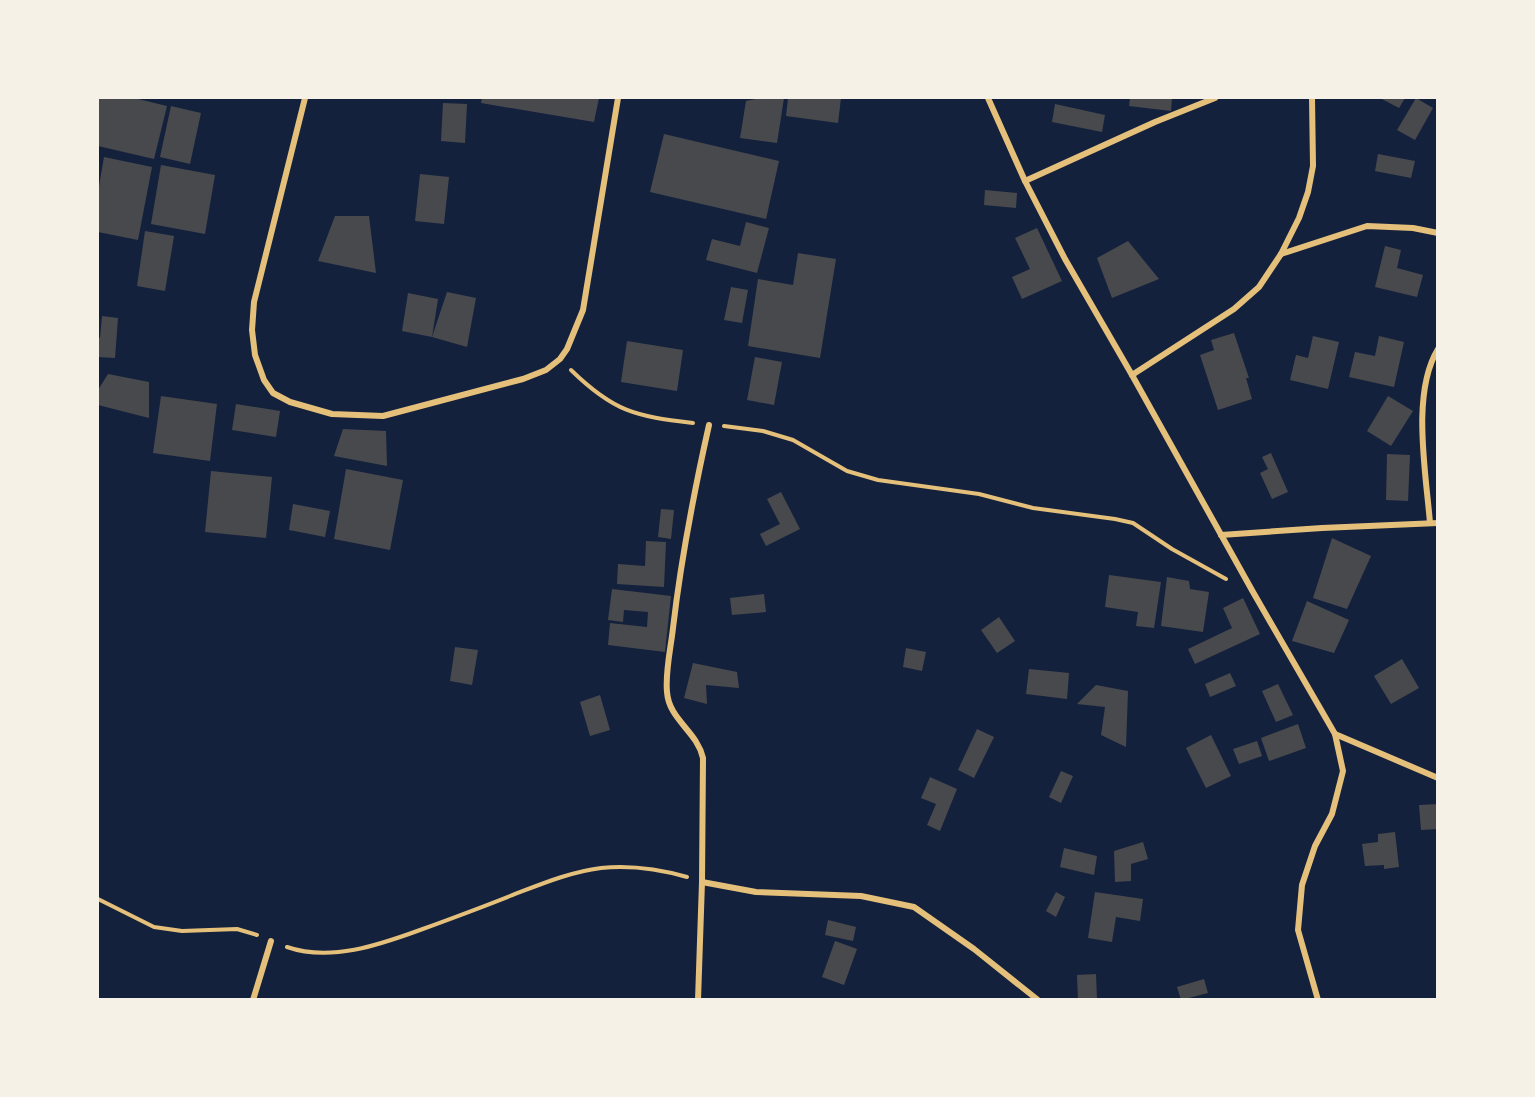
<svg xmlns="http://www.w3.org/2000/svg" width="1535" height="1097" font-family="'IBM Plex Sans',sans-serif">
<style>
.building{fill:#48494c}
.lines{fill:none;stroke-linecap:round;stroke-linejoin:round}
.path{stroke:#e5c07b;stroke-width:4}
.minor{stroke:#e5c07b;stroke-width:6}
</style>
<rect width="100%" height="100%" fill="#14213d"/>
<g class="building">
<path d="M 98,98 L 134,98 L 167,106 L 154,159 L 98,146 Z"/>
<path d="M 482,98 L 599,98 L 594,122 L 481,103 Z"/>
<path d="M 760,98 L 784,98 L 777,143 L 740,138 L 746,101 Z"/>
<path d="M 788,98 L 841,98 L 838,123 L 786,116 Z"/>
<path d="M 1130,98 L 1172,98 L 1171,111 L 1129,106 Z"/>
<path d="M 1380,98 L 1405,98 L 1399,108 Z"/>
<path d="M 1416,98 L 1433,108 L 1415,140 L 1397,130 Z"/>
<path d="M 443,103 L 467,104 L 465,143 L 441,141 Z"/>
<path d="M 1055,104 L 1105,115 L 1102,132 L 1052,122 Z"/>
<path d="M 171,106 L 201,113 L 190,164 L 160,157 Z"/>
<path d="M 664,134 L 779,161 L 766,219 L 650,192 Z"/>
<path d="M 1378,154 L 1415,161 L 1411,178 L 1375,171 Z"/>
<path d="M 104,157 L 152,167 L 138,240 L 98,232 L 98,192 Z"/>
<path d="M 161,165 L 215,175 L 205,234 L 151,224 Z"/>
<path d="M 420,174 L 449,177 L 444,224 L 415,221 Z"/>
<path d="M 985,190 L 1017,193 L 1016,208 L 984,205 Z"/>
<path d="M 335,216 L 369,216 L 376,273 L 318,261 Z"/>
<path d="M 746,222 L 769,228 L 757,273 L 706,260 L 712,239 L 740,246 Z"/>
<path d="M 1037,228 L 1062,281 L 1022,299 L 1012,277 L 1030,269 L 1015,238 Z"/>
<path d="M 145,231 L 174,236 L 165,291 L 137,286 Z"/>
<path d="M 1128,241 L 1159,279 L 1112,298 L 1097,258 Z"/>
<path d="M 1385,246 L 1401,250 L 1397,268 L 1423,275 L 1417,297 L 1375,287 Z"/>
<path d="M 798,253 L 836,259 L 820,358 L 748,346 L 758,279 L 793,285 Z"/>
<path d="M 731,287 L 748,290 L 742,323 L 724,320 Z"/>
<path d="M 447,292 L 476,298 L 467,347 L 432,337 Z"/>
<path d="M 408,293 L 438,299 L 432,337 L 402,331 Z"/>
<path d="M 102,316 L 118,318 L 115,358 L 98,357 L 98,337 L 100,338 Z"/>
<path d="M 1234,333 L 1249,378 L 1246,378 L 1252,399 L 1218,410 L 1200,355 L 1214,350 L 1211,340 Z"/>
<path d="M 1313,336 L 1339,342 L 1328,389 L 1290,380 L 1296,355 L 1308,358 Z"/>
<path d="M 1379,336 L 1404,342 L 1394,387 L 1349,377 L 1355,352 L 1375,356 Z"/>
<path d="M 627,341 L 683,350 L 677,391 L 621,382 Z"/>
<path d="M 755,357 L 782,362 L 774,405 L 747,400 Z"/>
<path d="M 108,374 L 149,382 L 149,418 L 98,405 L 98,390 Z"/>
<path d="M 161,396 L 217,404 L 210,461 L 153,453 Z"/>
<path d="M 1388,396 L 1413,411 L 1391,446 L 1367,431 Z"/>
<path d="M 236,404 L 280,411 L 276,437 L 232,430 Z"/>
<path d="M 343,429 L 386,431 L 387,466 L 334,456 Z"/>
<path d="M 1271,453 L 1288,492 L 1272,499 L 1260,473 L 1268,469 L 1262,457 Z"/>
<path d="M 1387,454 L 1410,455 L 1408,501 L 1386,500 Z"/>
<path d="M 346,469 L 403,480 L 390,550 L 334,539 Z"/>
<path d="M 211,471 L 272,477 L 266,538 L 205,532 Z"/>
<path d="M 781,492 L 800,529 L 766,546 L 760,534 L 780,524 L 767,499 Z"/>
<path d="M 293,504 L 330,511 L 325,537 L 289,530 Z"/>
<path d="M 661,509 L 674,510 L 671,539 L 658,537 Z"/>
<path d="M 1332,538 L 1371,556 L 1347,609 L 1313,598 Z"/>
<path d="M 646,541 L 666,542 L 664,587 L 617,584 L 618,564 L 645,566 Z"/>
<path d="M 1109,575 L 1161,582 L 1154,628 L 1136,626 L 1138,612 L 1105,607 Z"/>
<path d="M 1167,577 L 1189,581 L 1190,589 L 1209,592 L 1203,632 L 1161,626 Z"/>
<path d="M 612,589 L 671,596 L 665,652 L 608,645 L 610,623 L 647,627 L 648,612 L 624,610 L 623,622 L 608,620 Z"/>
<path d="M 764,594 L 766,612 L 732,615 L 730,598 Z"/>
<path d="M 1243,598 L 1260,634 L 1195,664 L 1188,649 L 1232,628 L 1223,608 Z"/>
<path d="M 1307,601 L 1349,620 L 1334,653 L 1292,641 Z"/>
<path d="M 999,617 L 1015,641 L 997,653 L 981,630 Z"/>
<path d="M 455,647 L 478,650 L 472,685 L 450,681 Z"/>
<path d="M 906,648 L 926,652 L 922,671 L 903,667 Z"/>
<path d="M 1402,659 L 1419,688 L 1391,704 L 1374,676 Z"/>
<path d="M 693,663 L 737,672 L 739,688 L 706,685 L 707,704 L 684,698 Z"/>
<path d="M 1029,669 L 1069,673 L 1067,699 L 1026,694 Z"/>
<path d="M 1230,673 L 1236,686 L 1210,697 L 1205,684 Z"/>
<path d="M 1278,684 L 1293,715 L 1276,722 L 1262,691 Z"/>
<path d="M 1096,685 L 1128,691 L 1126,747 L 1101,735 L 1105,707 L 1077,704 Z"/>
<path d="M 600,695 L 610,730 L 590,736 L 580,702 Z"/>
<path d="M 1298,724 L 1306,748 L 1269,761 L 1261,738 Z"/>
<path d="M 977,729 L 994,737 L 974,778 L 958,770 Z"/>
<path d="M 1211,735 L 1231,776 L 1206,788 L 1186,748 Z"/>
<path d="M 1257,741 L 1262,756 L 1239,764 L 1233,749 Z"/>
<path d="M 1061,771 L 1073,776 L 1061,803 L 1049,797 Z"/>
<path d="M 930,777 L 957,789 L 940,831 L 927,825 L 936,804 L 921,798 Z"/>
<path d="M 1438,804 L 1438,829 L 1421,830 L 1419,805 Z"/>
<path d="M 1395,832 L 1399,867 L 1384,869 L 1384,865 L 1365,866 L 1362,844 L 1378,842 L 1378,834 Z"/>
<path d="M 1143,842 L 1148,859 L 1131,864 L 1131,881 L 1115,882 L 1114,851 Z"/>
<path d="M 1064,848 L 1097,856 L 1094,875 L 1060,867 Z"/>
<path d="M 1056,892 L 1065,897 L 1056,917 L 1046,911 Z"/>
<path d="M 1095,892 L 1143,899 L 1140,921 L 1116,917 L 1112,942 L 1088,938 Z"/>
<path d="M 828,920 L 856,927 L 853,941 L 825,935 Z"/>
<path d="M 835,941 L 857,949 L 844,985 L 822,977 Z"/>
<path d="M 1096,974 L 1097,1000 L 1078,1000 L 1077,975 Z"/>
<path d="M 1204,979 L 1208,993 L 1181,1000 L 1177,987 Z"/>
</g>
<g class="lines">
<g class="path">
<path d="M 571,370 C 614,412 635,416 693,423"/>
<path d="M 724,426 L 763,431 L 793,440 L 847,471 L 878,480 L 979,494 L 1033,508 L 1115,519 L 1133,523 L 1172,549 L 1226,579"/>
<path d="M 98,899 L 154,927 L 182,931 L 237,929 L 257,935"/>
<path d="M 287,947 C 330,962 379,945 420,930 C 450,919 480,908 510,896 C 539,885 569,872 601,868 C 630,865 659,869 687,877"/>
</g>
<g class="minor">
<path d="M 305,98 L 254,302 L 252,330 L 255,355 L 264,380 L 273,393 L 290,402 L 332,414 L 383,416 L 523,379 L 546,370 L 560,359 L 567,349 L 583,310 L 618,98"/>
<path d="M 988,98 L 1025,181 L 1065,259 L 1132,375 L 1253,592 L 1335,734 L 1343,771 L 1332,814 L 1315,846 L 1302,885 L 1298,930 L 1318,1000"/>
<path d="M 1025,181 L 1155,122 L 1215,98"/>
<path d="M 1281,254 L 1367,226 L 1413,228 L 1438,233"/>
<path d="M 1132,375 L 1234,309 L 1259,287 L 1281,254 L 1299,218 L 1308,192 L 1313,166 L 1312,98"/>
<path d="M 1430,523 C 1426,473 1411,393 1438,349"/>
<path d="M 1221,535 L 1322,528 L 1438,523"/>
<path d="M 1335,734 L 1438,778"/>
<path d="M 702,882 L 756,892 L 861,896 L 914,907 L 974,949 L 1038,1000"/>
<path d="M 253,1000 L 271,941"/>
<path d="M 698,1000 L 702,882 L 703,758 C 697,731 669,720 667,692 C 665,672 671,647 673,628 C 681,559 694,492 709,425"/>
</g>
</g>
<rect width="1535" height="1097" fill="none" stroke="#f6f1e7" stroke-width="198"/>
</svg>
